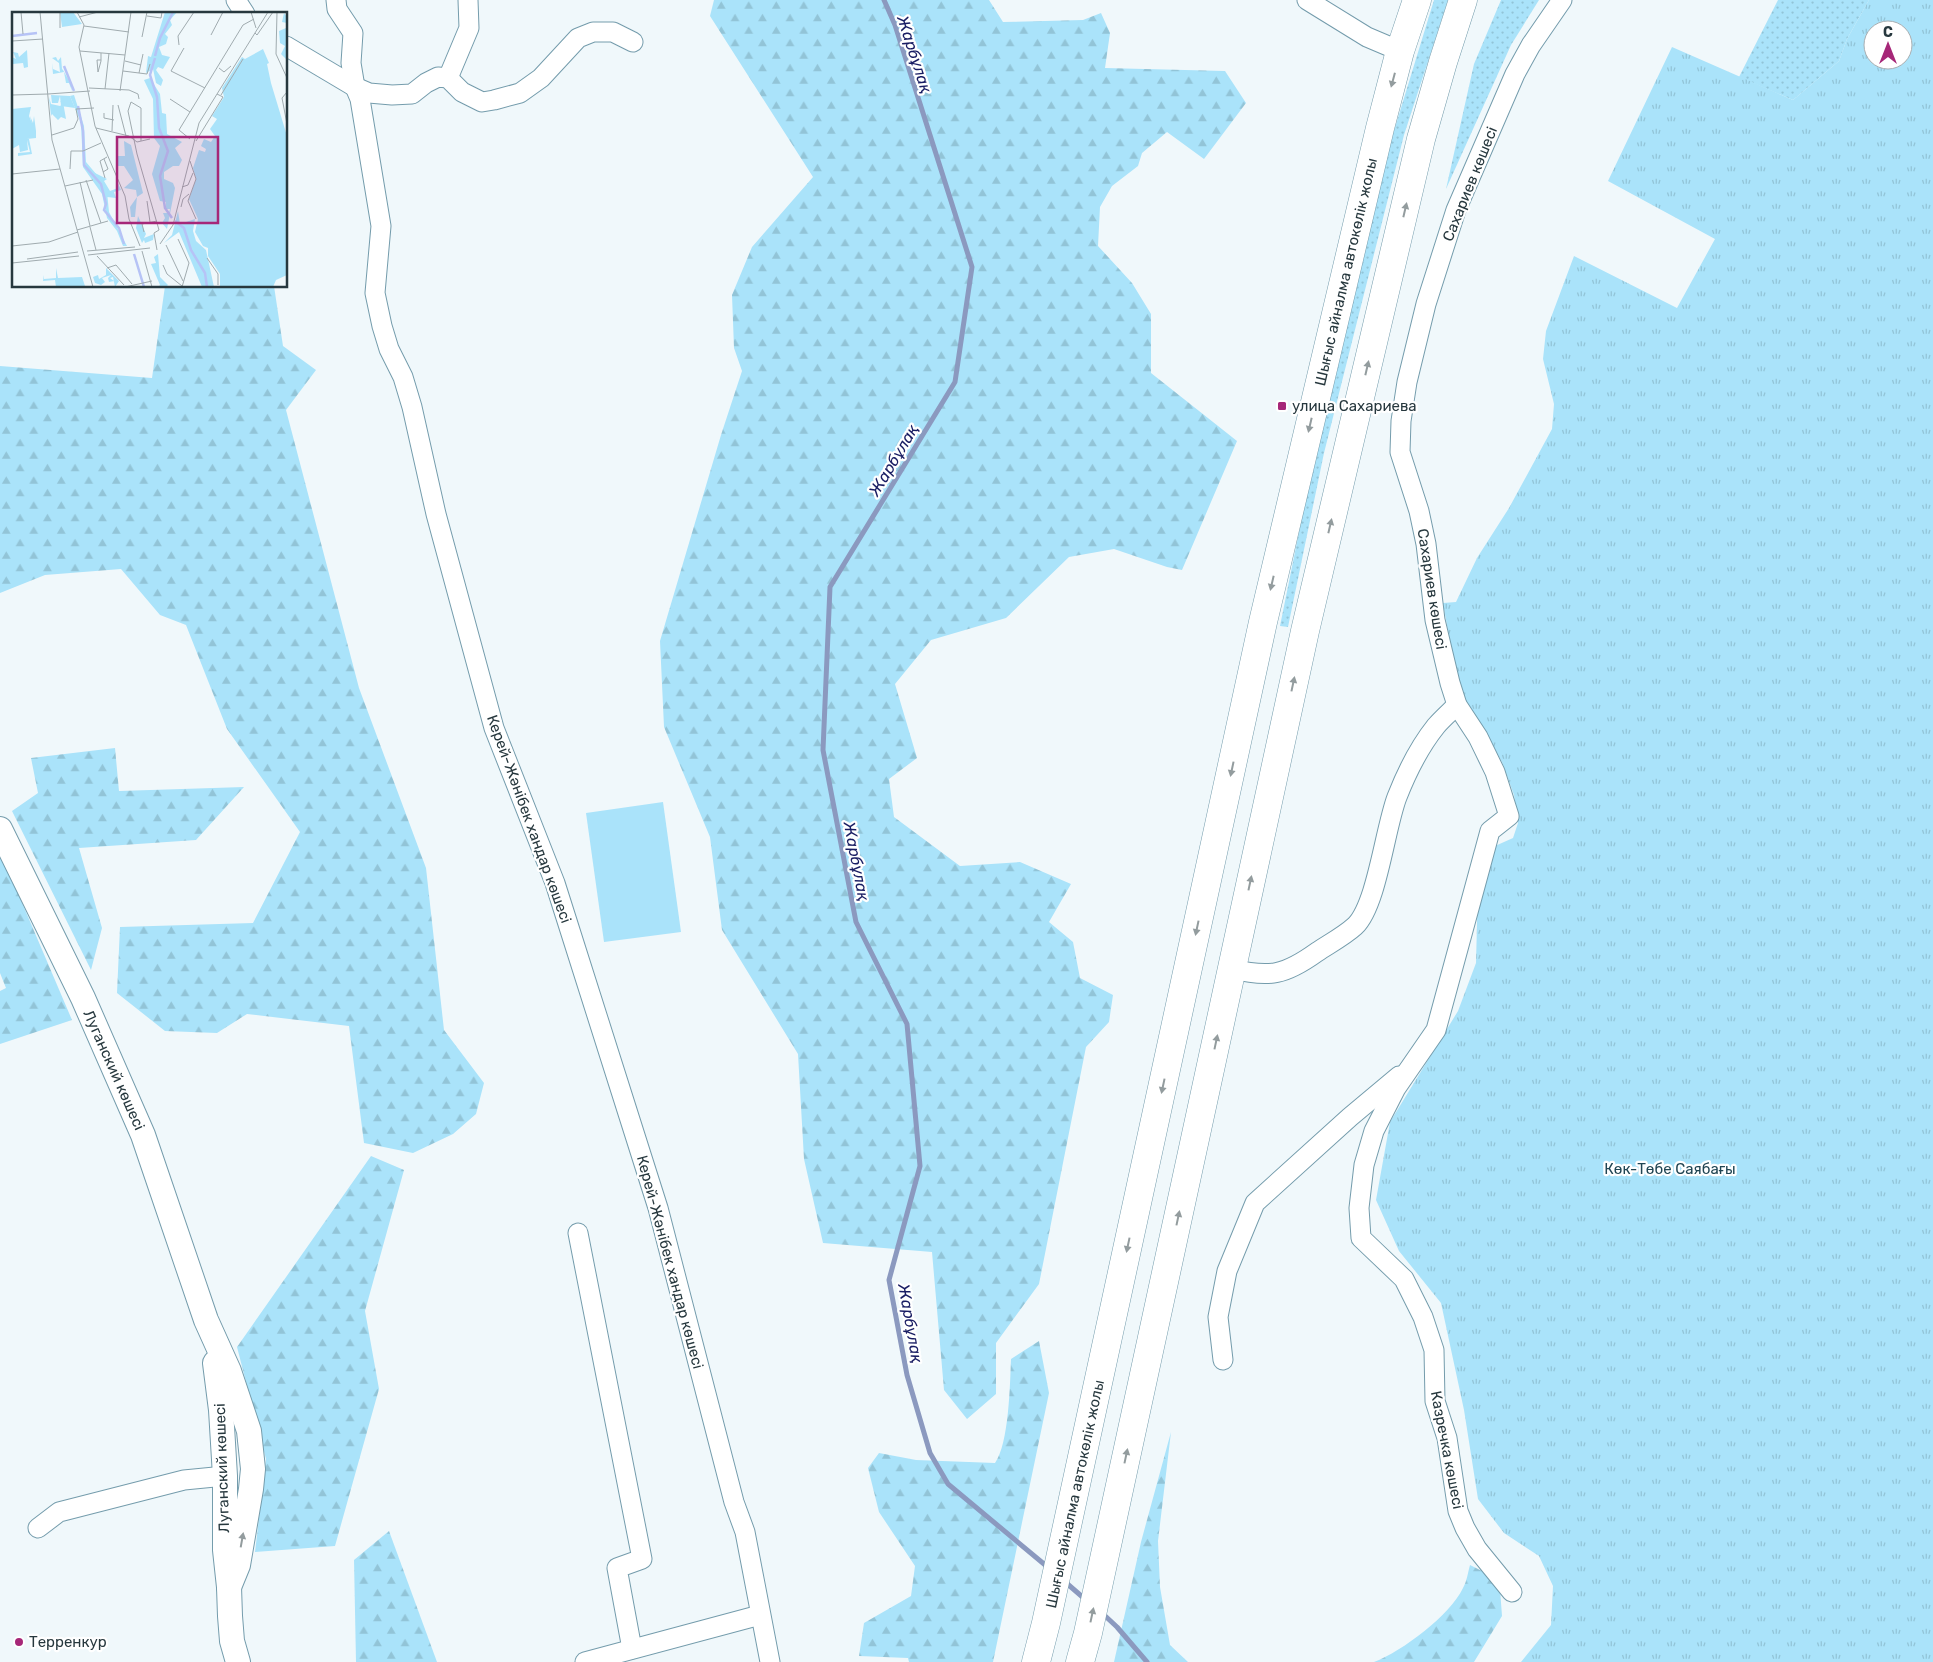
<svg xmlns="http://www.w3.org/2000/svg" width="1933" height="1662" font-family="Rubik,sans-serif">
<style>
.grass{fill:url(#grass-dots)}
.forest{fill:url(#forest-firs)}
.park{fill:url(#park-tufts);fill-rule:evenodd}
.pitch{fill:#aae3fa}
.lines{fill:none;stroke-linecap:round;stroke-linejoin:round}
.stream{stroke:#8b99bf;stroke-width:5}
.minor-casing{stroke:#749cac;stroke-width:21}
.tertiary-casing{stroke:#749cac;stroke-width:26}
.primary-casing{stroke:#749cac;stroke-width:29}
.minor{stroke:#fff;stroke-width:19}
.tertiary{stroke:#fff;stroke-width:24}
.primary{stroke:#fff;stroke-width:28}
.oneway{fill:#939c9e}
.poi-dot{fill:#a62778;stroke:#fff;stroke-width:2}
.labels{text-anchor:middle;stroke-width:4.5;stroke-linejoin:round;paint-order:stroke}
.street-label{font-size:15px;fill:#27383e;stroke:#fff}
.poi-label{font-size:15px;fill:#27383e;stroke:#fff;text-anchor:start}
.park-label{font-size:15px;fill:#204553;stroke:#fff}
.water-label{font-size:16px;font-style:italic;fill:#191d63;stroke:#fff}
.inset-river{fill:none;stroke:#b6c3f6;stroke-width:2.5}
.inset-road{fill:none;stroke:#a0abaf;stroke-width:1}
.view{fill:#a62778;fill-opacity:0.15;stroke:#a62778;stroke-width:2.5}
.inset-edge{fill:none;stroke:#27383e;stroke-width:2.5}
</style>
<defs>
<pattern id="grass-dots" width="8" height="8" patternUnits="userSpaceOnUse" patternTransform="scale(1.25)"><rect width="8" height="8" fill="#aae3fa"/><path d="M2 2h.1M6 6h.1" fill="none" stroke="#92c4d7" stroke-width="1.8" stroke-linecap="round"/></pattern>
<pattern id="forest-firs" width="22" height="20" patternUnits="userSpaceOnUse" patternTransform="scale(1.25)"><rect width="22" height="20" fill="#aae3fa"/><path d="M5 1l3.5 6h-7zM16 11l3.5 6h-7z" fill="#92c4d7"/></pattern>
<pattern id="park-tufts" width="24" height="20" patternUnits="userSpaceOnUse" patternTransform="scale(1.25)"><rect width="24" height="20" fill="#aae3fa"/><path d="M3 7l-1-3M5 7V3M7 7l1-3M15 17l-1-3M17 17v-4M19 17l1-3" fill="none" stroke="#92c4d7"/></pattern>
</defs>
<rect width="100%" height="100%" fill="#f0f8fb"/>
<g class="grass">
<path d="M 1434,0 L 1448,0 L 1404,135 L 1324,453 L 1288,627 L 1280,626 L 1331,374 L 1393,134 Z"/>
<path d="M 1501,0 L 1539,0 L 1511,45 L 1446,189 L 1474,64 Z"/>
<path d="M 1778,0 L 1869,0 L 1847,39 L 1839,61 L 1793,100 L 1739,77 Z"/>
</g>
<g class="forest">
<path d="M 714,0 L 989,0 L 1003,22 L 1083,20 L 1101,13 L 1110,33 L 1105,68 L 1225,71 L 1246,103 L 1204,159 L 1167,132 L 1142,153 L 1138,166 L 1112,186 L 1100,207 L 1098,246 L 1132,283 L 1151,314 L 1151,373 L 1237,441 L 1182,570 L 1167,567 L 1114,549 L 1069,557 L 1006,618 L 931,640 L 895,684 L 917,758 L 889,779 L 894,817 L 960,866 L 1020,862 L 1071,884 L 1049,922 L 1073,942 L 1080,978 L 1113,995 L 1109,1022 L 1086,1047 L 1039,1284 L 996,1343 L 996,1394 L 967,1419 L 944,1390 L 932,1252 L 823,1243 L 804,1159 L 798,1054 L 722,930 L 710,837 L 664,727 L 660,641 L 721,435 L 742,371 L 734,348 L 732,295 L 752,247 L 813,177 L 710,16 Z"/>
<path d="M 165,286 L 274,286 L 283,346 L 316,370 L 286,410 L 359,688 L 426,868 L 444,1030 L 484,1083 L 476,1114 L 453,1134 L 413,1153 L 364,1143 L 349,1026 L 247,1014 L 217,1033 L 165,1031 L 117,993 L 120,927 L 253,923 L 300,832 L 227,729 L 186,625 L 160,615 L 121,569 L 45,575 L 0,593 L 0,366 L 152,378 Z"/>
<path d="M 115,748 L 119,791 L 244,787 L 196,840 L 79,848 L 102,928 L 91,970 L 12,811 L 38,793 L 31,758 Z"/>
<path d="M 0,851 L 72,1020 L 0,1044 L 0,991 L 6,988 L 0,973 Z"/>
<path d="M 371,1156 L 404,1170 L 365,1311 L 379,1389 L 335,1546 L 255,1552 L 266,1459 L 237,1347 Z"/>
<path d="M 1039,1341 L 1049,1393 L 993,1662 L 909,1662 L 908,1658 L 859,1656 L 864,1623 L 911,1596 L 915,1566 L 879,1512 L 868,1468 L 879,1453 L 916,1460 L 995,1463 C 1009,1444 1010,1384 1011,1359 Z"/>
<path d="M 1171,1432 L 1158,1541 L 1160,1587 L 1170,1645 L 1188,1662 L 1114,1662 L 1141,1542 Z"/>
<path d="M 389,1531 L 437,1662 L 356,1662 L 354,1560 Z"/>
<path d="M 1470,1565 L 1490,1575 L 1500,1589 L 1502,1616 L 1474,1662 L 1374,1662 C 1403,1651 1450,1615 1463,1588 C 1467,1581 1468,1572 1470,1565 Z"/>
</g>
<path class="park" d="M 1869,0 L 1933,0 L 1933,1662 L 1521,1662 L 1551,1625 L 1553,1586 L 1539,1556 L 1504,1533 L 1478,1499 L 1464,1410 L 1441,1303 L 1399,1251 L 1376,1200 L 1390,1122 L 1458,1011 L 1476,963 L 1478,884 L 1495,846 L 1513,838 L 1518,823 L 1514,795 L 1502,762 L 1458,687 L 1443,603 L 1456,602 L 1477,558 L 1509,508 L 1552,429 L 1554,404 L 1543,359 L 1546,331 L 1574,256 L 1677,308 L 1715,239 L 1608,181 L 1672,47 L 1793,100 L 1839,61 L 1847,39 ZM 1873,30 L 1903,30 L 1903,60 L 1873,60 Z"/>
<path class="pitch" d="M 663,802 L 681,932 L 604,942 L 586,813 Z"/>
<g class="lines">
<g class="stream">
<path d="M 884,0 L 895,25 L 972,267 L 955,382 L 830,587 L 823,750 L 856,922 L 907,1024 L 920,1166 L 889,1280 L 907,1375 L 930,1453 L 948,1484 L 1050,1569"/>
<path d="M 1064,1581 L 1086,1600"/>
<path d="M 1102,1613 L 1117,1627 L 1147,1662"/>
</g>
<defs>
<g id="minor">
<path d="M 236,0 L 245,14"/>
<path d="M 336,0 L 337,9 L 353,33 L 351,63 L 355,87 L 360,99 L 381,226 L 375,293 L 382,326 L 389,349 L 403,377 L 412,407 L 436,514 L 494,728 L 555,883 L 658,1208 L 734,1502 L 745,1532 L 770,1662"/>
<path d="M 1307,0 L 1367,37 L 1400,51"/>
<path d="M 286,46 L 355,87 L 369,93 L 392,95 L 412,94 L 426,83 L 438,77 L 448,78 L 462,92 L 482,102 L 494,100 L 520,93 L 541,78 L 578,38 L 593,32 L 613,32 L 633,42"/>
<path d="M 448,78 L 469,28 L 468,0"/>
<path d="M 1232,969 C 1270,978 1285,975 1317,952 C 1329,944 1344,936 1355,926 C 1377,905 1385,828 1397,797 C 1406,774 1420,746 1436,726 C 1442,719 1450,712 1457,705"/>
<path d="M 578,1233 L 642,1559 L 617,1568 L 632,1649"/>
<path d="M 1223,1360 L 1218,1317 L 1227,1271 L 1255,1203 L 1350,1117 L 1399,1076"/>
<path d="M 38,1528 L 59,1512 L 184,1480 L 225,1476"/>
<path d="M 1512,1592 L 1477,1549 L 1465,1528 L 1458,1511 L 1447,1438 L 1435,1401 L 1434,1350 L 1423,1317 L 1404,1279 L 1361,1238 L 1359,1208 L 1364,1165 L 1374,1131 L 1396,1088 L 1436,1030 L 1490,831 L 1509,816 L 1495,772 L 1478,737 L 1457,705 L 1450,683 L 1435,620 L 1426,544 L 1419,511 L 1400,452 L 1401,421 L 1407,382 L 1426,304 L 1456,210 L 1515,74 L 1531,45 L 1562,0"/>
<path d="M 585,1662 L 760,1615"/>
</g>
<g id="tertiary">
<path d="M 0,829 L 83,998 L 143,1135 L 206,1320 L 229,1371 L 249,1431 L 253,1469 L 251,1489 L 238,1565 L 229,1587"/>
<path d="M 215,1363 L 221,1410 L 225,1476 L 225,1550 L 229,1587 L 230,1616 L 232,1641 L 238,1662"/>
</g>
<g id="primary">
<path d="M 1036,1662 L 1046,1623 L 1263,622 L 1380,128 L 1400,51 L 1417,0"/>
<path d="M 1080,1662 L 1088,1633 L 1305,631 L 1421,139 L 1443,62 L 1463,0"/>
</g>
</defs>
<use href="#minor" class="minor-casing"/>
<use href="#tertiary" class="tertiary-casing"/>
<use href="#primary" class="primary-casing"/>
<use href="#minor" class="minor"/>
<use href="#tertiary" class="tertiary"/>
<use href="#primary" class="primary"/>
</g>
<defs><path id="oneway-solid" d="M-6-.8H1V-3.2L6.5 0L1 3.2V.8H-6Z" transform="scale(1.25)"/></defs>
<g class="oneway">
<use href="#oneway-solid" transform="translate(1393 80) rotate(105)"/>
<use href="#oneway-solid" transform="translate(1405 210) rotate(-77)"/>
<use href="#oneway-solid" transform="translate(1367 368) rotate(-77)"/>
<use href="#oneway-solid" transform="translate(1310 425) rotate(103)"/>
<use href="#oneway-solid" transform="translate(1330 526) rotate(-77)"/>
<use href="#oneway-solid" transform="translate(1272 583) rotate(103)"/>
<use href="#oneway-solid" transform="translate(1293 684) rotate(-78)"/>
<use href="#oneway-solid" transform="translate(1232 769) rotate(102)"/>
<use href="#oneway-solid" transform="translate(1250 883) rotate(-78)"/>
<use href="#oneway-solid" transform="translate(1197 928) rotate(102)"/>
<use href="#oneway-solid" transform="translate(1216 1042) rotate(-78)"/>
<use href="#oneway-solid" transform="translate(1163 1086) rotate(102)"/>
<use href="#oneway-solid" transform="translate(1178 1218) rotate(-78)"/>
<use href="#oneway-solid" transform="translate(1128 1245) rotate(102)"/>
<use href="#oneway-solid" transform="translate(1126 1456) rotate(-78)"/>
<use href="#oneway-solid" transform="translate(242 1540) rotate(-80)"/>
<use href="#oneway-solid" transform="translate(1092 1615) rotate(-78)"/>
</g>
<g class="poi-dot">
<rect x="1277" y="401" width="10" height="10" rx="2.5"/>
<circle cx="19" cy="1642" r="5"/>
</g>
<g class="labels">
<g class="street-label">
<text transform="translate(1470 184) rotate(-68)" y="5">Сахариев көшесі</text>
<text transform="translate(1346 272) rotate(-77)" y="5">Шығыс айналма автокөлік жолы</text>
<text transform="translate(1432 589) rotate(81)" y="5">Сахариев көшесі</text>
<text transform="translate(529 819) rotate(70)" y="5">Керей-Жәнібек хандар көшесі</text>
<text transform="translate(114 1070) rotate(66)" y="5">Луганский көшесі</text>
<text transform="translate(670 1262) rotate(75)" y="5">Керей-Жәнібек хандар көшесі</text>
<text transform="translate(1447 1450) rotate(79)" y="5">Казречка көшесі</text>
<text transform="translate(222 1468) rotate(-92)" y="5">Луганский көшесі</text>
<text transform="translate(1075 1494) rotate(-78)" y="5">Шығыс айналма автокөлік жолы</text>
</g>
<g class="poi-label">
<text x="1292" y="411">улица Сахариева</text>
<text x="29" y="1647">Терренкур</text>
</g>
<g class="park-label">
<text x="1670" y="1174">Көк-Төбе Саябағы</text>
</g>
<g class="water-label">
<text transform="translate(915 54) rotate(72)" y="6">Жарбұлақ</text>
<text transform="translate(893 460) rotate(-59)" y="6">Жарбұлақ</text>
<text transform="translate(857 861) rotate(79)" y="6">Жарбұлақ</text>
<text transform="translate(911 1323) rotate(80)" y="6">Жарбұлақ</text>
</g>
</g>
<g transform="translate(12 12)">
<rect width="275" height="275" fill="#f0f8fb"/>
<path d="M 37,85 L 39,92 L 48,94 L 51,92 L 48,89 L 51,90 L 54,107 L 49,105 L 46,108 L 40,102 L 39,104 Z" fill="#aae3fa"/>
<path d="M 153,0 L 165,0 L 158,8 L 160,13 L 153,22 L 156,25 L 154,32 L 147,35 L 150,43 L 158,45 L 151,57 L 146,55 L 144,58 L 151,68 L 149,74 L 144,71 L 141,57 L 134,61 L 136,44 L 139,45 ZM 272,1 L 275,5 L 275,61 L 274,47 L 269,42 L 273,34 L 268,31 L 267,19 L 274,16 L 275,11 L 270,10 ZM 15,38 L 16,55 L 12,56 L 11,51 L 1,52 L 0,45 L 4,47 L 1,40 L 6,41 L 7,45 ZM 44,45 L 46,49 L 49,45 L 50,57 L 51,58 L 59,72 L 60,79 L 57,71 L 54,71 L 52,60 L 41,62 L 40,51 L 41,57 L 48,60 L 47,51 L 40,46 ZM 138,66 L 148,82 L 150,101 L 154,102 L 155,122 L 170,130 L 163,136 L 170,148 L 167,154 L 161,154 L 152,160 L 152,167 L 161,171 L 163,176 L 155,217 L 150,211 L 153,206 L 151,201 L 157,201 L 158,197 L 154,197 L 154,190 L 148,189 L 140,162 L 148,134 L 142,126 L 141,87 L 132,68 ZM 39,83 L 58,84 L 63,96 L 49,94 L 48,84 L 46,91 L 40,91 ZM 18,104 L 21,111 L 22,104 L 24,119 L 24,126 L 15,127 L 17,127 L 20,142 L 6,144 L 6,141 L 18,140 L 15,128 L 16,138 L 8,140 L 7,133 L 0,137 L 0,131 L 20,114 ZM 112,129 L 119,133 L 131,181 L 125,185 L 123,205 L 119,205 L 118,195 L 125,185 L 124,178 L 112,176 L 121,168 L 112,154 L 105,154 L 105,144 L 113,144 ZM 79,159 L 95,167 L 92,169 L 98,179 L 106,176 L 105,169 L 109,178 L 102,180 L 104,186 L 95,185 ZM 166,199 L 168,212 L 183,207 L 181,219 L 184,229 L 194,238 L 202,275 L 190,275 L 167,220 L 152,231 L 160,223 ZM 126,204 L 134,222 L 132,226 L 142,222 L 141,228 L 133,231 L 132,228 L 130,231 L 124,216 ZM 146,242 L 148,265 L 156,273 L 154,275 L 146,275 L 148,273 L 139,252 L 144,251 L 142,245 ZM 44,256 L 46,266 L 70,265 L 73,274 L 44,275 L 43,268 L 31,269 L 32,263 L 32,267 L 44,266 ZM 94,256 L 107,269 L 103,275 L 101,265 L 98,266 L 102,269 L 97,270 L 96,266 L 99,263 L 90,266 L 93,270 L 89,273 L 83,271 L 81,265 L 86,263 L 87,267 L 94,263 Z" fill="#aae3fa"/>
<path d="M 48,0 L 61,0 L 70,12 L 50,15 ZM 251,37 L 257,51 L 255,52 L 259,71 L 275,124 L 275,263 L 264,268 L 261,275 L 208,275 L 208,262 L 196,244 L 196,236 L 191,234 L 183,220 L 186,207 L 177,187 L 184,167 L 181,156 L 187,138 L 193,140 L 194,137 L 189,134 L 192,127 L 199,130 L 203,124 L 198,117 L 205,107 L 200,104 L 212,85 L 210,76 L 230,45 L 233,47 ZM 62,83 L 72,114 L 74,150 L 90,169 L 95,180 L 97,200 L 115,234 L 111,234 L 105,219 L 95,206 L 90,182 L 71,155 L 69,111 L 58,84 Z" fill="#aae3fa"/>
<path d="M 19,95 L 17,104 L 24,121 L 0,132 L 0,97 Z" fill="#aae3fa"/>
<path class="inset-river" d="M 0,24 L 25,21M 143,44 L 148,26 L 161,0M 143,46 L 138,63 L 145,85 L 147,116 L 156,139 L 148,164 L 153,196 L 160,206M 52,54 L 62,79M 66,94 L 71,119 L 72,153 L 89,172 L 94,192 L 92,198 L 107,216 L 112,232M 163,209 L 172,216 L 179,238 L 193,261 L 195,275M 122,242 L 132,275"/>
<path class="inset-road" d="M 9,0 L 11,22M 28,0 L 40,128 L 81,275M 48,0 L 48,16M 65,0 L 72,13 L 67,35 L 83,114 L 113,184 L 117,207M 239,0 L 244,16M 265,0 L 264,42 L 275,66M 135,4 L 149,6 L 150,0M 67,5 L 86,0M 72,14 L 117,20M 243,21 L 245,23 L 261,0M 199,23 L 211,0M 130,25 L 135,0M 0,29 L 31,27M 167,33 L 166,24 L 182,0M 172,36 L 159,59 L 193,76M 68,39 L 113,43M 89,48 L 85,48 L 86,60 L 89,49 L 89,41M 113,49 L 129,53M 207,56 L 212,60 L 219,54M 111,59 L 135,62 L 138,52M 127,61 L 131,42M 77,76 L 117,78 L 126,82 L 127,87M 93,77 L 97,41M 108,79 L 119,0M 275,80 L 270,86 L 275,112M 36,82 L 78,79M 0,83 L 36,82M 209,83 L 231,47M 158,87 L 178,100M 106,93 L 114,124M 92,101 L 92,106 L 102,108M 84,116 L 117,124 L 125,130 L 138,127M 100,119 L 101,93M 40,123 L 62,116 L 66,107 L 64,97 L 82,96M 178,127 L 167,118 L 231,13 L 242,7M 129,129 L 129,96 L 119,90 L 116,99 L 125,142 L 147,218 L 142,221 L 145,238M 184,129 L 211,85 L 205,82M 178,149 L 184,167 L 176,189 L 184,207M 58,157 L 59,139 L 71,139 L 89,131M 91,160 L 96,157 L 92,147M 0,162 L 48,157M 93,166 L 88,149 L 95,145M 74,168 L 89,211M 68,170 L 78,214M 53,174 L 81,168M 170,175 L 176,173 L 181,161M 135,189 L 138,210M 169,195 L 171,187 L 177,182M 117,207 L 128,234M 78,215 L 84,238M 65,218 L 96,209M 132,220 L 130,212 L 145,209M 166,227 L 177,251 L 170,275M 148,232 L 161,213 L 187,111 L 256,0M 154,233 L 171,269M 0,234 L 37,230 L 66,220M 75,239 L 123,235M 130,239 L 140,275M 76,243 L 138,236M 85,244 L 112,273M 195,246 L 206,262 L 206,273M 15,247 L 66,240M 0,251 L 67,244M 151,253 L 155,262 L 170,274M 95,256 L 104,253 L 120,272M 113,275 L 140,269"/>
<path class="view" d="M 105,125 L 206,125 L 206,211 L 105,211 Z"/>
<rect width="275" height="275" class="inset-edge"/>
</g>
<g transform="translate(1888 45)"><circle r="24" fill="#ffffff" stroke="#a9afb2"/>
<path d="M0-4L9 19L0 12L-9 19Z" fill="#a62778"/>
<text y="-8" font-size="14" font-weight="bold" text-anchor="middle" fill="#27383e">С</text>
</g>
</svg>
